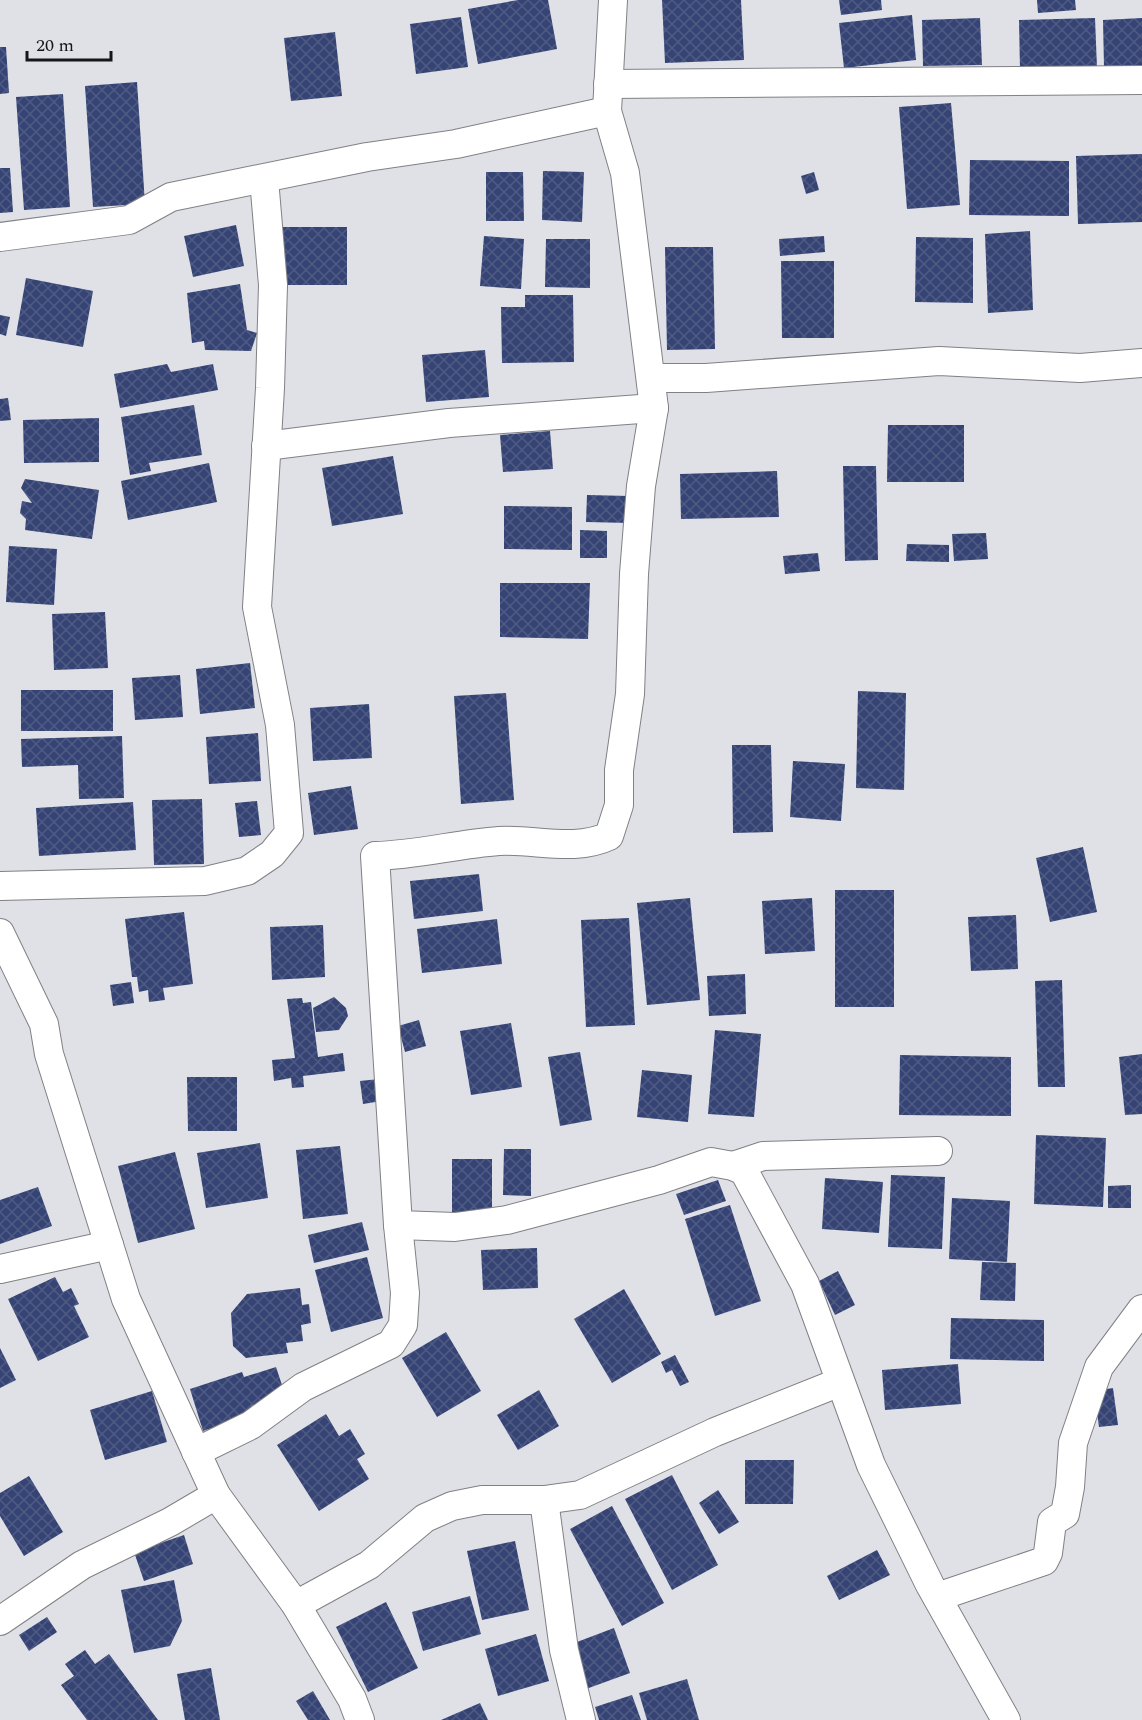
<svg xmlns="http://www.w3.org/2000/svg" width="1142" height="1720" font-family="Spectral,serif">
<style>
.building{fill:url(#building-cross-hatch)}
.lines{fill:none;stroke-linecap:round;stroke-linejoin:round}
.minor-casing{stroke:#808185;stroke-width:30}
.minor{stroke:#fff;stroke-width:28}
</style>
<defs>
<pattern id="building-cross-hatch" width="8" height="8" patternUnits="userSpaceOnUse" patternTransform="scale(1.5)"><rect width="8" height="8" fill="#354474"/><path d="M0 0l8 8M0 8l8-8" fill="none" stroke="#4f5b82"/></pattern>
</defs>
<rect width="100%" height="100%" fill="#dfe1e6"/>
<g class="building">
<path d="M 518,0 L 548,0 L 557,49 L 478,64 L 468,9 Z"/>
<path d="M 662,0 L 741,0 L 744,60 L 665,63 Z"/>
<path d="M 839,0 L 881,0 L 882,10 L 841,15 Z"/>
<path d="M 1037,0 L 1075,0 L 1076,10 L 1038,13 Z"/>
<path d="M 912,15 L 916,60 L 844,68 L 839,23 Z"/>
<path d="M 461,17 L 468,67 L 416,74 L 410,24 Z"/>
<path d="M 980,18 L 982,65 L 923,66 L 922,20 Z"/>
<path d="M 1095,18 L 1097,68 L 1020,69 L 1019,20 Z"/>
<path d="M 1142,18 L 1142,65 L 1104,67 L 1103,20 Z"/>
<path d="M 335,32 L 342,96 L 291,101 L 284,38 Z"/>
<path d="M 0,47 L 6,47 L 9,93 L 0,94 Z"/>
<path d="M 137,82 L 145,204 L 93,207 L 85,86 Z"/>
<path d="M 63,94 L 70,207 L 24,210 L 16,97 Z"/>
<path d="M 951,103 L 960,205 L 907,209 L 899,107 Z"/>
<path d="M 1142,154 L 1142,222 L 1078,224 L 1076,156 Z"/>
<path d="M 970,160 L 1069,161 L 1069,216 L 969,215 Z"/>
<path d="M 0,168 L 10,168 L 13,212 L 0,213 Z"/>
<path d="M 543,171 L 584,172 L 582,222 L 542,220 Z"/>
<path d="M 486,172 L 523,172 L 524,221 L 486,221 Z"/>
<path d="M 814,172 L 819,190 L 806,194 L 801,176 Z"/>
<path d="M 236,225 L 244,266 L 193,277 L 184,236 Z"/>
<path d="M 282,227 L 347,227 L 347,285 L 283,285 Z"/>
<path d="M 1030,231 L 1033,310 L 988,313 L 985,234 Z"/>
<path d="M 484,236 L 524,239 L 521,289 L 480,286 Z"/>
<path d="M 824,236 L 825,252 L 780,256 L 779,239 Z"/>
<path d="M 916,237 L 973,238 L 973,303 L 915,302 Z"/>
<path d="M 546,239 L 590,239 L 590,288 L 545,287 Z"/>
<path d="M 665,247 L 713,247 L 715,349 L 667,350 Z"/>
<path d="M 781,261 L 834,261 L 834,338 L 782,338 Z"/>
<path d="M 26,278 L 93,291 L 83,347 L 16,335 Z"/>
<path d="M 240,284 L 247,330 L 257,333 L 251,351 L 205,350 L 204,341 L 192,343 L 187,293 Z"/>
<path d="M 525,295 L 573,295 L 574,362 L 502,363 L 501,307 L 525,307 Z"/>
<path d="M 0,315 L 10,317 L 6,336 L 0,334 Z"/>
<path d="M 485,350 L 489,397 L 426,402 L 422,355 Z"/>
<path d="M 167,364 L 171,372 L 213,364 L 218,390 L 120,408 L 114,374 Z"/>
<path d="M 8,398 L 11,420 L 0,421 L 0,399 Z"/>
<path d="M 194,405 L 202,455 L 149,463 L 151,471 L 130,475 L 121,417 Z"/>
<path d="M 99,418 L 99,462 L 24,463 L 23,420 Z"/>
<path d="M 888,425 L 964,425 L 964,482 L 887,482 Z"/>
<path d="M 550,431 L 553,469 L 503,472 L 500,435 Z"/>
<path d="M 393,456 L 403,514 L 332,526 L 322,468 Z"/>
<path d="M 209,463 L 217,502 L 128,520 L 121,481 Z"/>
<path d="M 843,466 L 876,466 L 878,560 L 845,561 Z"/>
<path d="M 777,471 L 779,517 L 681,519 L 680,474 Z"/>
<path d="M 25,479 L 99,490 L 92,539 L 25,530 L 26,519 L 20,513 L 22,501 L 32,503 L 21,488 Z"/>
<path d="M 587,495 L 630,496 L 630,523 L 586,522 Z"/>
<path d="M 504,506 L 572,507 L 572,550 L 504,549 Z"/>
<path d="M 580,530 L 607,531 L 607,558 L 580,558 Z"/>
<path d="M 986,533 L 988,559 L 954,561 L 952,534 Z"/>
<path d="M 907,544 L 949,545 L 949,562 L 906,561 Z"/>
<path d="M 9,546 L 57,549 L 54,605 L 6,602 Z"/>
<path d="M 818,553 L 820,571 L 785,574 L 783,556 Z"/>
<path d="M 500,583 L 590,583 L 588,639 L 500,637 Z"/>
<path d="M 105,612 L 108,668 L 54,670 L 52,614 Z"/>
<path d="M 250,663 L 255,708 L 200,714 L 196,669 Z"/>
<path d="M 180,675 L 183,717 L 135,720 L 132,678 Z"/>
<rect x="21" y="690" width="92" height="41"/>
<path d="M 858,691 L 906,693 L 904,790 L 856,788 Z"/>
<path d="M 506,693 L 514,800 L 461,804 L 454,696 Z"/>
<path d="M 369,704 L 372,758 L 313,761 L 310,708 Z"/>
<path d="M 258,733 L 261,781 L 209,784 L 206,737 Z"/>
<path d="M 122,736 L 124,798 L 79,799 L 78,765 L 22,767 L 21,739 Z"/>
<path d="M 732,745 L 771,745 L 773,832 L 733,833 Z"/>
<path d="M 793,761 L 845,764 L 841,821 L 790,817 Z"/>
<path d="M 351,786 L 358,829 L 314,835 L 308,793 Z"/>
<path d="M 202,799 L 204,864 L 154,865 L 152,800 Z"/>
<path d="M 257,801 L 261,835 L 239,837 L 235,803 Z"/>
<path d="M 133,802 L 136,850 L 39,856 L 36,808 Z"/>
<path d="M 1083,847 L 1097,912 L 1050,922 L 1036,858 Z"/>
<path d="M 479,874 L 483,911 L 414,919 L 410,881 Z"/>
<rect x="835" y="890" width="59" height="117"/>
<path d="M 690,898 L 700,1000 L 647,1005 L 637,903 Z"/>
<path d="M 812,898 L 815,951 L 765,954 L 762,901 Z"/>
<path d="M 184,912 L 193,984 L 163,988 L 165,1000 L 149,1002 L 148,990 L 139,992 L 137,977 L 132,977 L 125,919 Z"/>
<path d="M 1016,915 L 1018,969 L 971,971 L 968,917 Z"/>
<path d="M 629,918 L 635,1025 L 586,1027 L 581,920 Z"/>
<path d="M 497,919 L 502,964 L 422,973 L 417,929 Z"/>
<path d="M 323,925 L 325,977 L 272,980 L 270,927 Z"/>
<path d="M 745,974 L 746,1014 L 709,1016 L 707,976 Z"/>
<path d="M 1062,980 L 1065,1087 L 1038,1087 L 1035,981 Z"/>
<path d="M 131,982 L 134,1003 L 113,1006 L 110,985 Z"/>
<path d="M 334,997 L 346,1008 L 348,1016 L 339,1030 L 316,1032 L 313,1008 Z"/>
<path d="M 302,998 L 303,1003 L 311,1002 L 318,1057 L 343,1053 L 345,1071 L 303,1076 L 304,1087 L 292,1088 L 291,1078 L 274,1081 L 272,1060 L 295,1058 L 287,999 Z"/>
<path d="M 419,1020 L 426,1046 L 405,1052 L 398,1026 Z"/>
<path d="M 511,1023 L 522,1087 L 471,1095 L 460,1031 Z"/>
<path d="M 715,1030 L 761,1034 L 754,1117 L 708,1114 Z"/>
<path d="M 580,1052 L 592,1120 L 560,1126 L 548,1057 Z"/>
<path d="M 1142,1054 L 1142,1114 L 1125,1115 L 1119,1057 Z"/>
<path d="M 900,1055 L 1011,1057 L 1011,1116 L 899,1115 Z"/>
<path d="M 642,1070 L 692,1075 L 688,1122 L 637,1117 Z"/>
<path d="M 187,1077 L 237,1077 L 237,1131 L 188,1131 Z"/>
<path d="M 379,1079 L 382,1101 L 363,1104 L 360,1081 Z"/>
<path d="M 1036,1135 L 1106,1138 L 1103,1207 L 1034,1204 Z"/>
<path d="M 260,1143 L 268,1198 L 206,1208 L 197,1153 Z"/>
<path d="M 340,1146 L 348,1214 L 303,1219 L 296,1150 Z"/>
<path d="M 504,1149 L 531,1149 L 531,1196 L 503,1195 Z"/>
<path d="M 175,1152 L 195,1229 L 138,1243 L 118,1166 Z"/>
<path d="M 452,1159 L 492,1159 L 492,1215 L 452,1214 Z"/>
<path d="M 891,1175 L 945,1177 L 942,1249 L 888,1247 Z"/>
<path d="M 825,1178 L 883,1182 L 879,1233 L 822,1229 Z"/>
<path d="M 718,1180 L 726,1201 L 684,1215 L 676,1194 Z"/>
<path d="M 1131,1185 L 1131,1208 L 1108,1208 L 1108,1186 Z"/>
<path d="M 38,1187 L 52,1226 L 0,1244 L 0,1200 Z"/>
<path d="M 952,1198 L 1010,1201 L 1007,1262 L 949,1259 Z"/>
<path d="M 730,1205 L 761,1301 L 715,1316 L 685,1219 Z"/>
<path d="M 362,1222 L 369,1250 L 314,1263 L 308,1235 Z"/>
<path d="M 537,1248 L 538,1288 L 483,1290 L 481,1250 Z"/>
<path d="M 367,1257 L 383,1318 L 331,1332 L 315,1270 Z"/>
<path d="M 982,1262 L 1016,1263 L 1015,1301 L 980,1300 Z"/>
<path d="M 838,1271 L 855,1305 L 835,1315 L 819,1281 Z"/>
<path d="M 55,1277 L 63,1292 L 71,1288 L 79,1304 L 74,1306 L 89,1337 L 38,1361 L 8,1299 Z"/>
<path d="M 300,1288 L 302,1305 L 309,1304 L 311,1323 L 301,1325 L 303,1341 L 286,1343 L 288,1353 L 246,1358 L 233,1346 L 231,1313 L 247,1294 Z"/>
<path d="M 624,1289 L 661,1354 L 612,1383 L 574,1319 Z"/>
<path d="M 951,1318 L 1044,1320 L 1044,1361 L 950,1359 Z"/>
<path d="M 446,1332 L 481,1391 L 437,1417 L 402,1358 Z"/>
<path d="M 0,1348 L 16,1380 L 0,1388 Z"/>
<path d="M 675,1355 L 689,1382 L 680,1386 L 672,1370 L 666,1373 L 661,1362 Z"/>
<path d="M 958,1364 L 961,1404 L 885,1410 L 882,1370 Z"/>
<path d="M 276,1367 L 285,1394 L 251,1406 L 254,1414 L 203,1431 L 190,1389 L 242,1372 L 244,1377 Z"/>
<path d="M 1113,1388 L 1118,1425 L 1099,1427 L 1094,1391 Z"/>
<path d="M 539,1390 L 559,1426 L 518,1450 L 497,1415 Z"/>
<path d="M 152,1391 L 167,1442 L 105,1460 L 90,1410 Z"/>
<path d="M 326,1414 L 339,1436 L 350,1429 L 365,1454 L 357,1459 L 369,1479 L 319,1511 L 277,1445 Z"/>
<path d="M 745,1460 L 794,1460 L 793,1504 L 745,1504 Z"/>
<path d="M 672,1475 L 718,1565 L 672,1590 L 625,1499 Z"/>
<path d="M 29,1476 L 63,1532 L 24,1556 L 0,1516 L 0,1493 Z"/>
<path d="M 718,1490 L 739,1522 L 719,1534 L 699,1503 Z"/>
<path d="M 612,1506 L 664,1603 L 622,1626 L 570,1529 Z"/>
<path d="M 184,1535 L 193,1564 L 144,1581 L 134,1552 Z"/>
<path d="M 515,1541 L 529,1610 L 482,1620 L 467,1551 Z"/>
<path d="M 877,1550 L 890,1575 L 839,1600 L 827,1576 Z"/>
<path d="M 174,1580 L 182,1621 L 170,1646 L 134,1653 L 121,1590 Z"/>
<path d="M 470,1596 L 481,1634 L 423,1651 L 412,1612 Z"/>
<path d="M 386,1602 L 418,1668 L 368,1692 L 336,1627 Z"/>
<path d="M 47,1617 L 57,1632 L 29,1651 L 19,1635 Z"/>
<path d="M 614,1628 L 630,1673 L 586,1689 L 569,1645 Z"/>
<path d="M 536,1634 L 549,1681 L 498,1696 L 485,1649 Z"/>
<path d="M 85,1650 L 95,1664 L 109,1654 L 158,1720 L 87,1720 L 61,1685 L 74,1676 L 65,1664 Z"/>
<path d="M 211,1668 L 220,1720 L 185,1720 L 177,1674 Z"/>
<path d="M 687,1679 L 699,1720 L 647,1720 L 639,1693 Z"/>
<path d="M 313,1691 L 330,1720 L 308,1720 L 296,1701 Z"/>
<path d="M 632,1695 L 641,1720 L 599,1720 L 595,1707 Z"/>
<path d="M 480,1703 L 488,1720 L 441,1720 Z"/>
</g>
<g class="lines">
<defs>
<g id="minor">
<path d="M 613,0 L 607,111 L 625,173 L 654,408 L 641,486 L 634,574 L 630,694 L 619,770 L 619,805 L 609,836 C 575,852 536,839 499,841 C 457,844 417,855 375,856 L 398,1225 L 455,1227 L 507,1220 L 659,1180 L 711,1162 L 733,1166 L 744,1171 L 805,1284 L 871,1465 L 930,1585 L 1006,1720"/>
<path d="M 608,84 L 1142,80"/>
<path d="M 0,237 L 129,220 L 171,197 L 367,157 L 456,144 L 607,111"/>
<path d="M 651,378 L 706,378 L 939,361 L 1080,368 L 1142,363"/>
<path d="M 266,446 L 449,423 L 654,408"/>
<path d="M 0,886 L 205,881 L 247,871 L 272,854 L 289,833 L 280,725 L 257,607 L 270,388 L 273,285 L 264,179"/>
<path d="M 0,933 L 44,1024 L 49,1054 L 126,1299 L 216,1495 L 296,1605 L 352,1699 L 360,1720"/>
<path d="M 733,1166 L 763,1156 L 938,1151"/>
<path d="M 0,1269 L 109,1245"/>
<path d="M 196,1452 L 251,1425 L 303,1387 L 391,1344 L 403,1325 L 405,1293 L 398,1225"/>
<path d="M 544,1500 L 564,1650 L 581,1720"/>
<path d="M 937,1597 L 1044,1561 L 1048,1553 L 1052,1522 L 1065,1514 L 1070,1487 L 1073,1443 L 1099,1367 L 1142,1309"/>
<path d="M 296,1605 L 369,1565 L 425,1518 L 452,1506 L 482,1500 L 544,1500 L 580,1495 L 715,1432 L 840,1382"/>
<path d="M 0,1621 L 82,1565 L 170,1522 L 216,1495"/>
</g>
</defs>
<use href="#minor" class="minor-casing"/>
<use href="#minor" class="minor"/>
</g>
<path d="M27 51v9h84v-9" fill="none" stroke="#161618" stroke-width="3"/>
<text x="36" y="51" font-size="18" fill="#161618" stroke="#dfe1e6" stroke-width="4.5" paint-order="stroke">20 m</text>
</svg>
